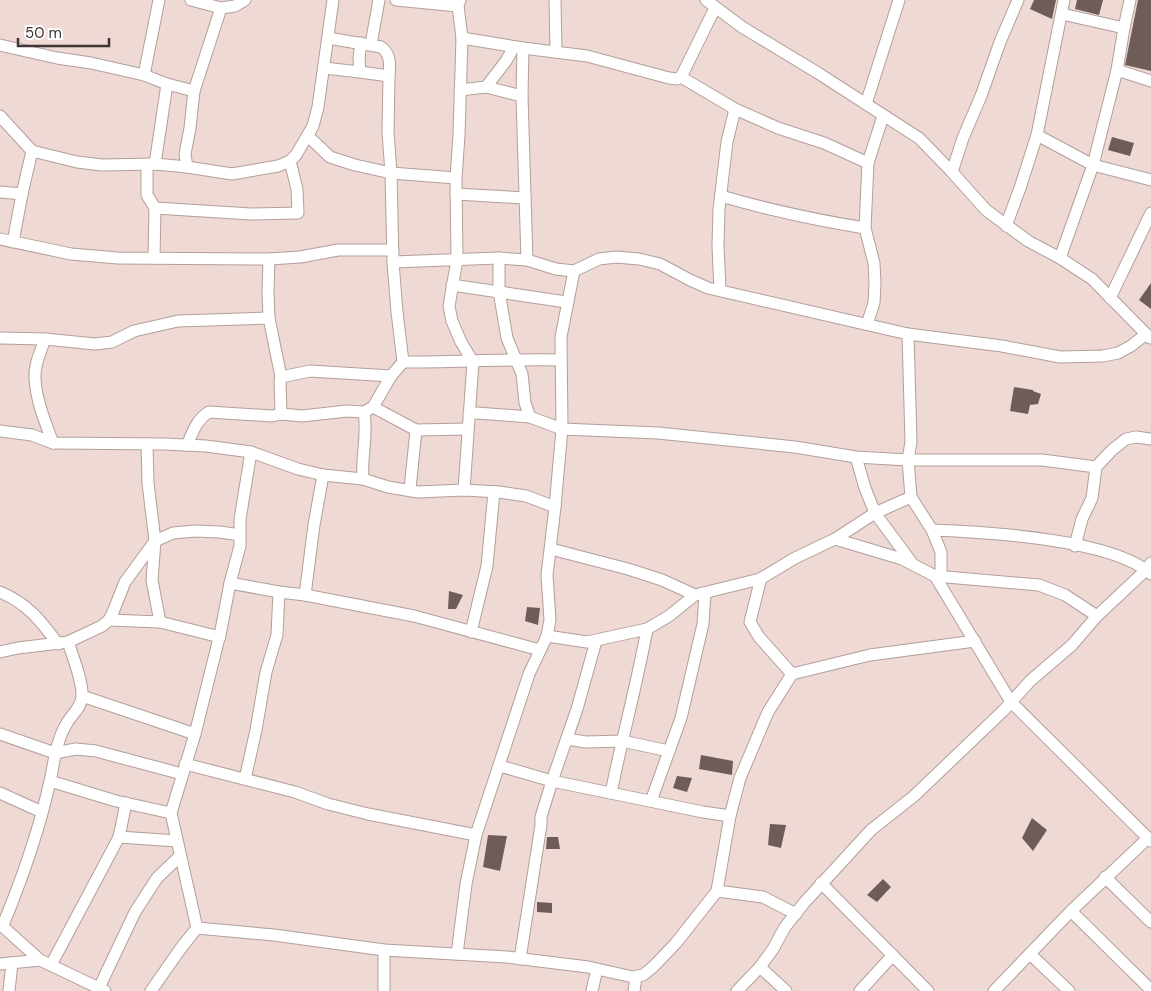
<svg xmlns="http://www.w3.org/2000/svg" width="1151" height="991" font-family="'DM Sans',sans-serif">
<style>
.building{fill:#6e5c58}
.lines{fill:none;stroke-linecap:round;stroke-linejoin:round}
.street-casing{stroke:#b39f9a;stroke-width:13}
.street{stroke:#fff;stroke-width:11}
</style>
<rect width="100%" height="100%" fill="#eed9d4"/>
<g class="building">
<path d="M 1034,0 L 1056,0 L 1052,19 L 1030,9 Z"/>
<path d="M 1077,0 L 1103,0 L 1099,15 L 1075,9 Z"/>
<path d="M 1138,0 L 1151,0 L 1151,71 L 1125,65 Z"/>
<path d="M 1112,137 L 1134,143 L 1130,156 L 1108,150 Z"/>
<path d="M 1151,283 L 1151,309 L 1139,300 Z"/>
<path d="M 1014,387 L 1033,390 L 1033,391 L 1041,394 L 1038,404 L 1030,405 L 1028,414 L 1010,411 Z"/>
<path d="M 449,591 L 463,595 L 456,609 L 448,609 Z"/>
<path d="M 527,607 L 540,608 L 538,625 L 525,621 Z"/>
<path d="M 701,755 L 733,761 L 732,775 L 699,769 Z"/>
<path d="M 677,776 L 692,778 L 687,792 L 673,788 Z"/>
<path d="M 1032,818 L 1047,830 L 1033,851 L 1022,838 Z"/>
<path d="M 770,824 L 786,825 L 781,848 L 768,845 Z"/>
<path d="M 488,835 L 507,836 L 500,871 L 483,867 Z"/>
<path d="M 547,837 L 558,837 L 560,849 L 546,849 Z"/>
<path d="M 883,879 L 891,887 L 877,902 L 867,895 Z"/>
<path d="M 537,902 L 552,903 L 552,913 L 537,912 Z"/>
</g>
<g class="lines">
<defs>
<g id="street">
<path d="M 191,0 L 221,8"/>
<path d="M 396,0 L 458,6"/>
<path d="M 460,0 L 458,6 L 462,38 L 459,135 L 456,178 L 457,260 L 449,306 L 452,321 L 461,342 L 473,362 L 464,490"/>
<path d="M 555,0 L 556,52"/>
<path d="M 706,0 L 742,27 L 818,73 L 919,138 L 952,172 L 986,210 L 1028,241 L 1060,258 L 1092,279 L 1150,338"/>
<path d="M 1062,14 L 1124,28 L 1117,70 L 1151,81"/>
<path d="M 1124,28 L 1130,0"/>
<path d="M 328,38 L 381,47 C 391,54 390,65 389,76"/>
<path d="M 462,38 L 523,48 L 587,56 L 669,78 L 677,79 L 681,77 L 735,109 L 778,128 L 824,143 L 868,163"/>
<path d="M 371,44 L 379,0"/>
<path d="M 0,45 L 57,58 L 91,63 L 144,75 L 167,84 L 194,91 L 221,8 L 235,6 L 245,0"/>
<path d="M 523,48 L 522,96 L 527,260"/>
<path d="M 324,68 L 360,72"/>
<path d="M 144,75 L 159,0"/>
<path d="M 681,77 L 715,8"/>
<path d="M 486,87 L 506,61 L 514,47"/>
<path d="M 460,90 L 486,87 L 522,96"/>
<path d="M 866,104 L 899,0"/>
<path d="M 0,116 L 32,151 L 77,162 L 102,165 L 155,164 L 187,167 L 232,174 L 278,166 L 290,161 L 296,155 L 313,126 L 318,107 L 333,0"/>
<path d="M 1037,135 L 1093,165 L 1151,180"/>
<path d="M 308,136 L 330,157 L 355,165 L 391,173 L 456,178"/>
<path d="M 155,164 L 167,84"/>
<path d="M 147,165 L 147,195 L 155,208 L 154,258"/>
<path d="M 187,167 L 185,154 L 190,128 L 194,91"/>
<path d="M 952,172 L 963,138 L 981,96 L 1000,42 L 1018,0"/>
<path d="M 0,192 L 22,194 L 32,151"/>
<path d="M 456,194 L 525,198"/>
<path d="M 721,196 C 769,210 816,220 865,228"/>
<path d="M 155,208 L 251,214 L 298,213 L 297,189 L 290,161"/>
<path d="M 1006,226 L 1020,188 L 1037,135 L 1064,0"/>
<path d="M 0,239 L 71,254 L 118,258 L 269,259 L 300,257 L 338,250 L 393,250"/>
<path d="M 13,242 L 22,194"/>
<path d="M 499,258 L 499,291 L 507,338 L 522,374 L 525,403 L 530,417"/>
<path d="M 1060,258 L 1093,165 L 1117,70"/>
<path d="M 269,259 L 268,292 L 269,318 L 281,377 L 280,381 L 281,414"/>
<path d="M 393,262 L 499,258 L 527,260 L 556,269 L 574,271 L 599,259 L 616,257 L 639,259 L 660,264 L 690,280 L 708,288 L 908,334 L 1002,346 L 1060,357 L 1103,356 L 1118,353 L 1131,346 L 1146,334"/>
<path d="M 452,285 L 566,302"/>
<path d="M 720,290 L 718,246 L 719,209 L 727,142 L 735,109"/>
<path d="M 1110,298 L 1151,213"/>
<path d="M 867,324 L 874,303 L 875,283 L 874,263 L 865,228 L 868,163 L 883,116"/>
<path d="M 908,334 L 911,442 L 908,460 L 911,497 L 932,530 L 941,552 L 941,576"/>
<path d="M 0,338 L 45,339 L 95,344 L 112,342 L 134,331 L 178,321 L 269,318"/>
<path d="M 45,339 C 41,351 34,364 35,378 C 36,400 45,422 53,443"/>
<path d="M 403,362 C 455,362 508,359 560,360"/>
<path d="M 281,377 L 310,371 L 391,376"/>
<path d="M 373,407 L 416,430 L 467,429"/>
<path d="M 469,414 L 477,413 L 530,417 L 562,429 L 658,433 L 795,447 L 856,457 L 908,460 L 1042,460 L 1096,467"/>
<path d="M 0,431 L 32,435 L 53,443 L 164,444 L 206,446 L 251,452 L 298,469 L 323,475 L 363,479 L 388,487 L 418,492 L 464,490 L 499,492 L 526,496 L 555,507"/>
<path d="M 147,444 L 148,483 L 155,541 L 152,580 L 160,622"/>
<path d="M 187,445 C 193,432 196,420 209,412 L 272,416 L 281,414 L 302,416 L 347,411 L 364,412 L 373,407 L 391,376 L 403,362 L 397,312 L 393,262 L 391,173 L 388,132 L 389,76 L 360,72 L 359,58 L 361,43"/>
<path d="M 856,457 L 865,488 L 875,513 L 912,563"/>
<path d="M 363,479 C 361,457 368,435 364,412"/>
<path d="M 410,489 L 416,430"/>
<path d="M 932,530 C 985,532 1112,539 1151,574"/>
<path d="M 835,539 L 902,559 L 935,576 L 1039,585 L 1065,595 L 1097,616"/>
<path d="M 1075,546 L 1082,519 L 1092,498 L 1096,467 L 1112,450 L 1126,439 L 1136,437 L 1151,439"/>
<path d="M 551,549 L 628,569 L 662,580 L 695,595"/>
<path d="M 935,576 L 1011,702 L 1151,841"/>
<path d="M 761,578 L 750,622 L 759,637 L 792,674"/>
<path d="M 230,583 L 279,592 L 305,595 L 414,616 L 540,650"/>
<path d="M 0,592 C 27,603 41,621 58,644"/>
<path d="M 305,595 L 314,525 L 323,475"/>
<path d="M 109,620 L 160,622 L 220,637"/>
<path d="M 471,632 L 487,566 L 494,492"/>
<path d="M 547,636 L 587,642 L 647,629 L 669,616 L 695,595 L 760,579 L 795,558 L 835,539 L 875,513 L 911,497"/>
<path d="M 0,652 L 18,648 L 68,642 L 102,626 L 109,620 L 113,612 L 125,582 L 155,541 L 173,533 L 195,531 L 220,532 L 240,535"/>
<path d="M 82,696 L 195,734"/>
<path d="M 0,734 L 55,753 L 76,749 L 96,751 L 182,774"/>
<path d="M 567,739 L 586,742 L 622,741 L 669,751"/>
<path d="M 185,764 L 295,792 L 328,804 L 368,814 L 476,835"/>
<path d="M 500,766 L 552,781 L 703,812 L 730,816"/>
<path d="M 245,779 L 256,730 L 266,672 L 277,635 L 279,592"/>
<path d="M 50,781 L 116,801 L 171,813"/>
<path d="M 0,793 L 42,812"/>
<path d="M 611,793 C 622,738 637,684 647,629"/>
<path d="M 651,801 L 681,718 L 703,624 L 705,593"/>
<path d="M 119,837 L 177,841"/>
<path d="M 1105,877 L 1151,922"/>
<path d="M 821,883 L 928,991"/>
<path d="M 717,891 L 763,897 L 796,914"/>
<path d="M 1071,911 L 1151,990"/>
<path d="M 0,924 L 40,960"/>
<path d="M 3,925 C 22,879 39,831 50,781 C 53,769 54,756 58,744 C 60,737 63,729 67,723 C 72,714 81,708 82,697 C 83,682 73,657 68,642"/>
<path d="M 197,928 L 274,935 L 384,950 L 507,957 L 588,967 L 633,977 L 643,975 L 653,967 L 676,943 L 717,891 L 730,816 L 740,778 L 768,712 L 792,674 L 870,655 L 975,641"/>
<path d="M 197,928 L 171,813 L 195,734 L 221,630 L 230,583 L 240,546 L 240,519 L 251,452"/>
<path d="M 457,954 L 466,884 L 476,835 L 529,674 L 547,636 L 550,620 L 547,575 L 555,507 L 562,429 L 561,337 L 574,271"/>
<path d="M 1030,954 L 1069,991"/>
<path d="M 520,959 L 541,825 L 541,817 L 552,781 L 577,709 L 596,641"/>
<path d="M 0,964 L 40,960 L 105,991"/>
<path d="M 51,965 L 119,837 L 126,803"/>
<path d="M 760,967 L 786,991"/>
<path d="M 99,988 L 135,912 L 157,878 L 180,856"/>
<path d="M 9,991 L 12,963"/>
<path d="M 151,991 L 181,948 L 197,928"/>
<path d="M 384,991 L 384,950"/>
<path d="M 592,991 L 597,969"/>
<path d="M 634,991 L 636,977"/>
<path d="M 737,991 L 760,967 L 773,949 L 785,927 L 804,903 L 871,830 L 914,796 L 1004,710 L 1030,681 L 1072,645 L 1097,616 L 1146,570 L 1151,563"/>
<path d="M 860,991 L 893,955"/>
<path d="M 994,991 L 1071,911 L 1148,838"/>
</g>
</defs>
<use href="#street" class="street-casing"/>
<use href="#street" class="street"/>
</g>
<path d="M18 38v8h91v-8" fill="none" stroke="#3e3634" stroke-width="2.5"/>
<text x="25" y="38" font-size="15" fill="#3e3634" stroke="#ffffff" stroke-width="4" paint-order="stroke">50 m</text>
</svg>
